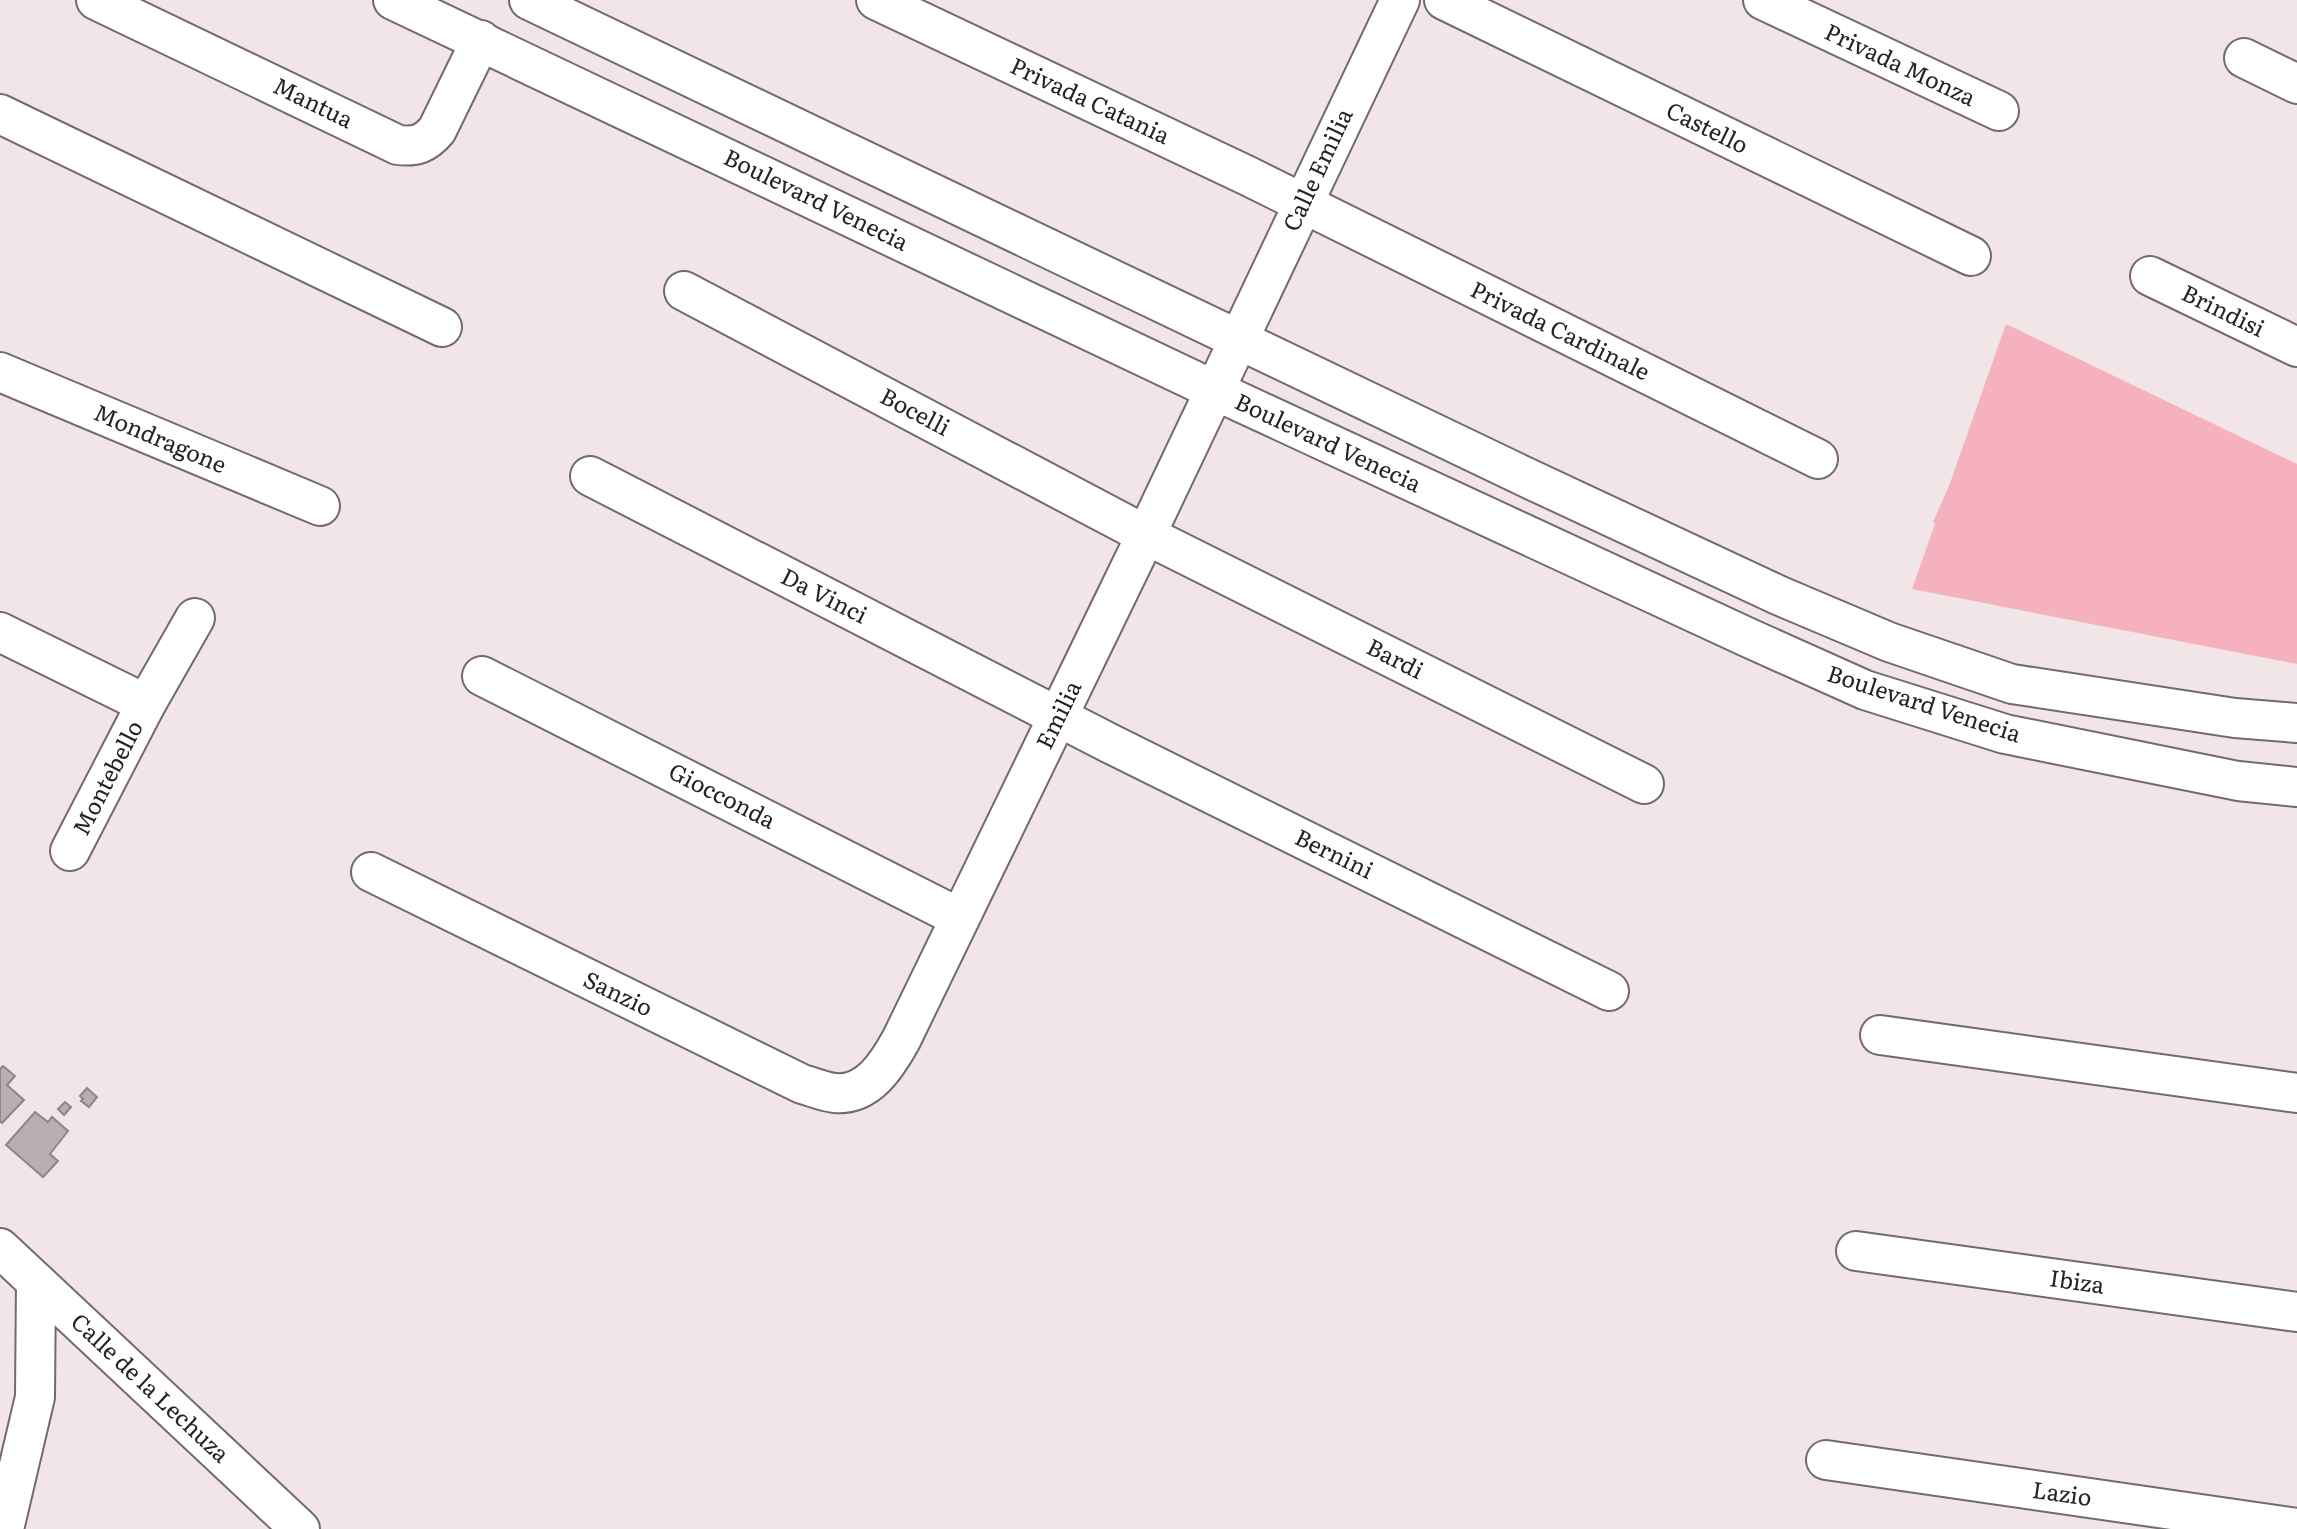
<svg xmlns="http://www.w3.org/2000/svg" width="2297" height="1529" font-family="Literata,serif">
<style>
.green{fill:#f6b1be}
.building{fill:#baaeb0;stroke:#908486;stroke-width:2}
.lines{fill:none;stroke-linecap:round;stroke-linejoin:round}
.minor-casing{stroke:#74696b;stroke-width:42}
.minor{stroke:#fff;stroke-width:38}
.labels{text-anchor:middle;stroke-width:6;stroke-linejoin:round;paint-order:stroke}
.street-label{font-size:23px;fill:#272223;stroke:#fff}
</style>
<rect width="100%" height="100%" fill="#f1e5e7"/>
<path class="green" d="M 2006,324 L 2297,464 L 2297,664 L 1912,589 L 1935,524 L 1933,522 L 1949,486 Z"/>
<g class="building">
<path d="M 3,1066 L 15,1076 L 7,1085 L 24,1100 L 2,1123 L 0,1121 L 0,1069 Z"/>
<path d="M 87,1088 L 97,1097 L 89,1107 L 81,1101 L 83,1099 L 80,1096 Z"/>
<path d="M 65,1102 L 71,1107 L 64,1115 L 58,1109 Z"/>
<path d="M 35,1112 L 48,1122 L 52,1117 L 68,1131 L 50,1154 L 58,1161 L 43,1177 L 6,1145 Z"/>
</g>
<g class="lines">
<defs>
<g id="minor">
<path d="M 96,0 L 398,145 C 416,147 425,144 437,130 L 481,40"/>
<path d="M 393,0 L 1214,390 L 1749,638 L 1865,690 L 2005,734 L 2238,781 L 2297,787"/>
<path d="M 529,0 L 1534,481 L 1778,595 L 1889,642 L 2012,684 L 2235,718 L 2297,723"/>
<path d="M 876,0 L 1248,176 L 1818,459"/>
<path d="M 1444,0 L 1971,256"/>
<path d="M 1763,0 L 1999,111"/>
<path d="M 2244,58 L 2297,84"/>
<path d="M 0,114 L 442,327"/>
<path d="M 2150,276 L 2297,347"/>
<path d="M 684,291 L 1146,535 L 1644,784"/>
<path d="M 0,372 L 320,506"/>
<path d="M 590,476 L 1111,744 L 1609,991"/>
<path d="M 0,632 L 146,704"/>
<path d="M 482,676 L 960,918"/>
<path d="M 70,851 L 146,704 L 195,618"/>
<path d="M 371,872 L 802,1084 C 813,1087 824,1092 835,1093 C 868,1096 887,1065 901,1040 L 1146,535 L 1400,0"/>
<path d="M 1880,1035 L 2297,1093"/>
<path d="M 0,1248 L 300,1529"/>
<path d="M 1856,1251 L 2297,1312"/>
<path d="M 1826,1460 L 2297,1528"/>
<path d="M 4,1529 L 35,1397 L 36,1282"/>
</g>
</defs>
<use href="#minor" class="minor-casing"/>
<use href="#minor" class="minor"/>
</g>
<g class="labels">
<g class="street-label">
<text transform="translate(1900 65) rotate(25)" y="8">Privada Monza</text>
<text transform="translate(1090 101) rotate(25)" y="8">Privada Catania</text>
<text transform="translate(313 103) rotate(26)" y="8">Mantua</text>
<text transform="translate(1707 128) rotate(26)" y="8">Castello</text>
<text transform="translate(1318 170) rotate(-65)" y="8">Calle Emilia</text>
<text transform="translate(816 200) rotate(26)" y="8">Boulevard Venecia</text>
<text transform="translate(2223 311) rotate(26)" y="8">Brindisi</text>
<text transform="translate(1560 331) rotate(26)" y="8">Privada Cardinale</text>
<text transform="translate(915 412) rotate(28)" y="8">Bocelli</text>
<text transform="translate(160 439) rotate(23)" y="8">Mondragone</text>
<text transform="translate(1328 443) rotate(25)" y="8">Boulevard Venecia</text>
<text transform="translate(824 596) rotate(27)" y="8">Da Vinci</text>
<text transform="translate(1395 659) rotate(27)" y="8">Bardi</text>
<text transform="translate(1924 704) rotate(18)" y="8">Boulevard Venecia</text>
<text transform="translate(1059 715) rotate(-64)" y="8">Emilia</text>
<text transform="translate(108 778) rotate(-63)" y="8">Montebello</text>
<text transform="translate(722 796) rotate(27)" y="8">Giocconda</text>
<text transform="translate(1334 854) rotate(26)" y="8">Bernini</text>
<text transform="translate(618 994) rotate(26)" y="8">Sanzio</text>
<text transform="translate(2077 1282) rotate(8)" y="8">Ibiza</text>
<text transform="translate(150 1388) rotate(43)" y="8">Calle de la Lechuza</text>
<text transform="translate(2062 1494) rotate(8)" y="8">Lazio</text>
</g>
</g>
</svg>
